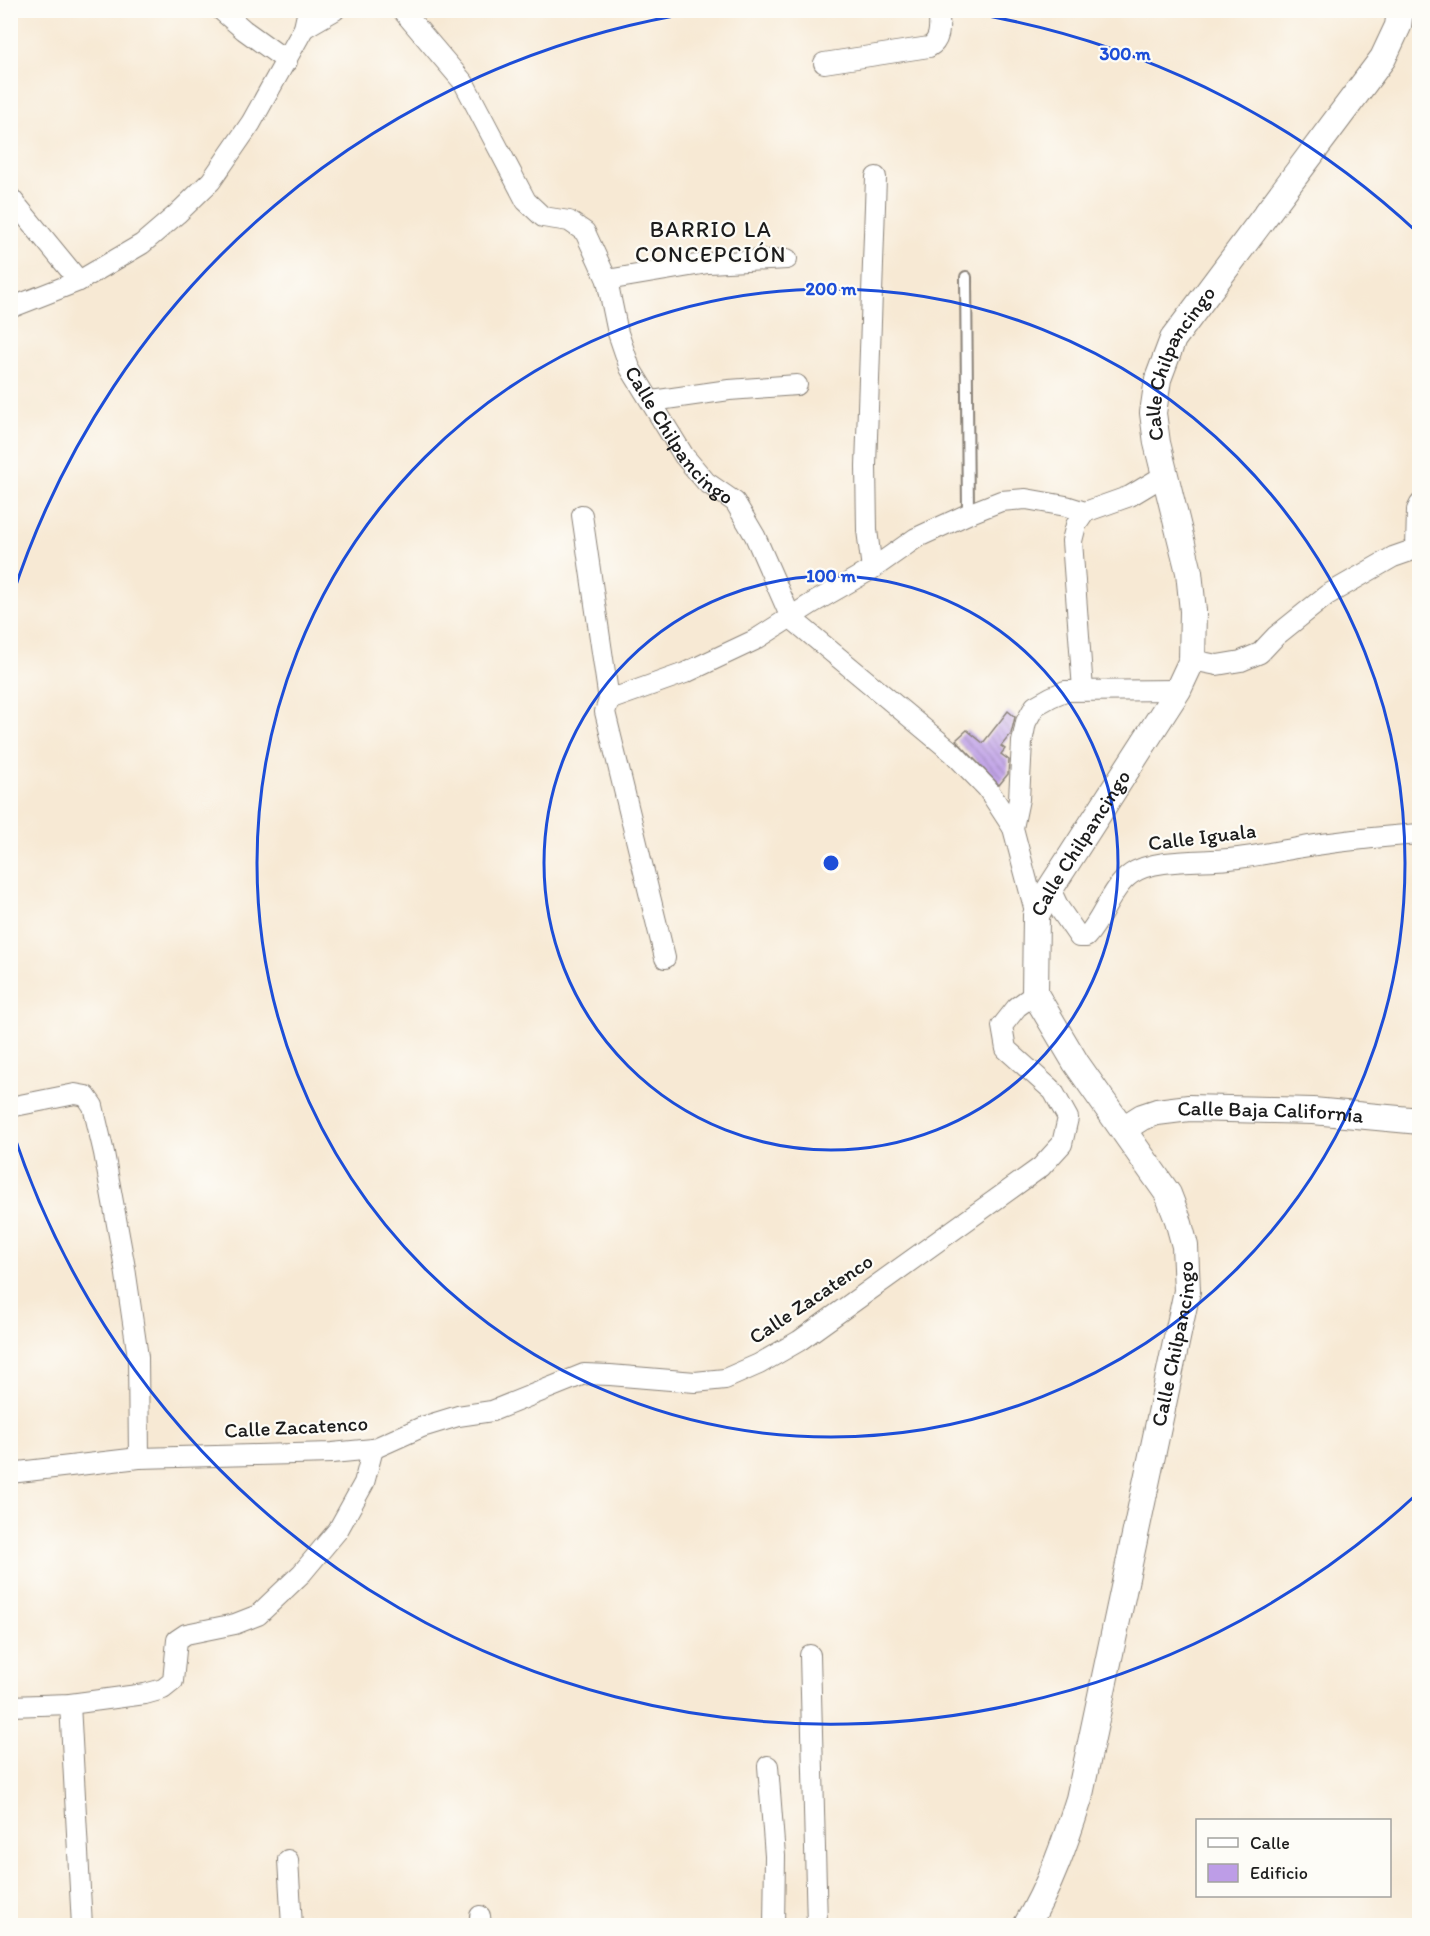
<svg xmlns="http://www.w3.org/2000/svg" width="1430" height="1936" font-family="Itim,sans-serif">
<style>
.building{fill:url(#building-back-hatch)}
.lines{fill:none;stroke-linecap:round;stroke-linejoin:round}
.service-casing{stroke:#8a8278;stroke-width:14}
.minor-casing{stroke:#8a8278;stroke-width:22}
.tertiary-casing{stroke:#8a8278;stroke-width:28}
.service{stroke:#fff;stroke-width:10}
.minor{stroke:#fff;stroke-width:20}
.tertiary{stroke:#fff;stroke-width:26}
.ring{fill:none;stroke:#1d4ed8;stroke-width:3}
.labels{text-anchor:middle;stroke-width:4.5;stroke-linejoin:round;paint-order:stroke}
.street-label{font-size:21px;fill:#1c1c1c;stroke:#fdfcf7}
.neighbourhood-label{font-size:22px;letter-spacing:1.5px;fill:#1c1c1c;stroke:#fdfcf7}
.centre{fill:#1d4ed8;stroke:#fdfcf7;stroke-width:3}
.ring-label{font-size:18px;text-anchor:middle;font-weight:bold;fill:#1d4ed8;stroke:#fdfcf7;stroke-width:4.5;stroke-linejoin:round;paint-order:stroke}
</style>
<defs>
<pattern id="building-back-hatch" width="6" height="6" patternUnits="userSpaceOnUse" patternTransform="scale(1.5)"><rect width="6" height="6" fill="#bd9de7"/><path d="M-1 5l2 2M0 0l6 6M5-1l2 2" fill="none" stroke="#997fba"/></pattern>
</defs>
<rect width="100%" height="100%" fill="#fdfcf7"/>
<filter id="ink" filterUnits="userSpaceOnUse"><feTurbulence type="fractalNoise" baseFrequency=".0167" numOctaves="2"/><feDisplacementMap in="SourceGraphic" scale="12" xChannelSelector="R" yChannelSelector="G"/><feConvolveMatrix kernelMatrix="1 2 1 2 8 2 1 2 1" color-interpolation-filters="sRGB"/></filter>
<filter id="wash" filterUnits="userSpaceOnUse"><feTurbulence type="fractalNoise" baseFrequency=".008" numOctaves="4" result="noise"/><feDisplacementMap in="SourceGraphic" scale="24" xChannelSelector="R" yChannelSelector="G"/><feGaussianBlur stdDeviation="1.35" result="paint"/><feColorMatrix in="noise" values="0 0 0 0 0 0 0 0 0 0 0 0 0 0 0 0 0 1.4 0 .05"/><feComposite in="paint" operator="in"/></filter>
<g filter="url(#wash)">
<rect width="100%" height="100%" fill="#f7e9d4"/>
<g id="blocks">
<path class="building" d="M 1008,711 L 1015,717 L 1011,734 L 1001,746 L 1005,749 L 1001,754 L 1009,760 L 1008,774 L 999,785 L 956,740 L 967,730 L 983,743 Z"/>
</g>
</g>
<g filter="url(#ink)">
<use href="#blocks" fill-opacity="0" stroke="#8a8278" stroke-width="1.5"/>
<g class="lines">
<defs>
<path id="service" d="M 966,277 L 968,514"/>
<g id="minor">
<path d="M 221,10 L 244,30 L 287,61"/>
<path id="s1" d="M 402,10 L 464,83 L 526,201 L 543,217 L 569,221 L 585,232 L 607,280 L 618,333 L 630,368 L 684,456 L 706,482 L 735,502 L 755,536 L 791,618 L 953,753 L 987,788 L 1013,828"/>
<path d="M 304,28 L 335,10"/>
<path d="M 824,63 L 929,47 C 942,40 939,24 939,10"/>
<path d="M 10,197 L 79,281"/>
<path d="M 607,280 L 708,263 L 787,259"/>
<path d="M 10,308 L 79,281 L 142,244 L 177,214 L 211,181 L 251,123 L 304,28 L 308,10"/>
<path d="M 652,401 L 729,390 L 797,385"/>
<path d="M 582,515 L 609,700"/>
<path d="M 872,569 L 867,530 L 866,466 L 876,177"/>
<path d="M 1192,660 L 1217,665 L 1241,661 L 1260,653 L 1276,636 L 1327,595 L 1393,557 L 1416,549 L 1417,510 L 1420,504"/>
<path d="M 1083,690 L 1072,541 L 1076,525 L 1085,512"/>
<path d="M 1050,889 L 1059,908 L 1079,937 L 1086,937 C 1103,919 1111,888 1131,874 C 1153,858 1202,862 1229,859 C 1252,857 1274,852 1297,848 C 1338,841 1378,837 1420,834"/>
<path d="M 1036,915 L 1013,828 L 1019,799 L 1022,742 L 1026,722 L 1035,706 L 1051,697 L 1065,691 L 1178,690"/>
<path d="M 665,958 L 605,712 L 609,700 L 685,673 L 755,640 L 811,604 L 872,569 L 916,538 L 968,514 L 1001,501 L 1026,499 L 1066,506 L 1085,512 L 1130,496 L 1165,475"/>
<path d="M 10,1107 L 75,1094 L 86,1096 L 93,1106 L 104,1153 L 125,1268 L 138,1357 L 139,1458"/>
<path d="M 10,1473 L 139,1458 L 332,1453 L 373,1449 L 422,1427 L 458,1416 L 492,1411 L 584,1374 L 610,1375 L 695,1382 L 725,1379 L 759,1364 L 799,1341 L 1041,1167 L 1062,1144 L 1068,1118 L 1053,1091 L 1006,1049 L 1002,1026 L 1017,1007 L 1035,994"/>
<path d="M 810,1655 L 817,1926"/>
<path d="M 70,1704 L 82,1926"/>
<path d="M 10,1706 L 70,1704 L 145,1694 L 163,1689 L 173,1681 L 177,1640 L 186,1634 L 235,1624 L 258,1615 L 302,1573 L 338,1530 L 364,1483 L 373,1449"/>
<path d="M 768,1766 L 775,1856 L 774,1926"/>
<path d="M 288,1860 L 292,1926"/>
<path d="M 480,1916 L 481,1926"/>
</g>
<g id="tertiary">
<path id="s2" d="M 1123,1129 L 1142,1117 L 1157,1112 L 1189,1108 L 1313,1111 L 1420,1121"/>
<path id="s3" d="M 1026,1926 C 1050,1886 1065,1843 1079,1799 L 1187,1291 L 1185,1246 L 1178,1220 L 1168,1194 L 1076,1063 L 1035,994 L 1036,915 L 1050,889 L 1178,690 L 1192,660 L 1193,611 L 1189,572 L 1157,443 L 1153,413 L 1158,379 L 1173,339 L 1383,58 L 1398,26 L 1400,10"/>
</g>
</defs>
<use href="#service" class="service-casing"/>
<use href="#minor" class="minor-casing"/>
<use href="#tertiary" class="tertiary-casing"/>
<use href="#service" class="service"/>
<use href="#minor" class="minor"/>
<use href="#tertiary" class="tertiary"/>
</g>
</g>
<g class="ring">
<circle cx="831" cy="863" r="287"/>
<circle cx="831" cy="863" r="574"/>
<path d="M1418 1493A861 861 0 0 1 12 1129M12 597A861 861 0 0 1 704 11M958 11A861 861 0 0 1 1418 233"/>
</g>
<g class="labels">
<g class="street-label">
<text dy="7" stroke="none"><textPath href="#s3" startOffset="1683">Calle Chilpancingo</textPath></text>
<text dy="7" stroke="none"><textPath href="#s1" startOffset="526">Calle Chilpancingo</textPath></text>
<text transform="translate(1202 837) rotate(-7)" y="7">Calle Iguala</text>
<text dy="7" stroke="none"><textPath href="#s3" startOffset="1161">Calle Chilpancingo</textPath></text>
<text dy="7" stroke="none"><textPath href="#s2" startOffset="152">Calle Baja California</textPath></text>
<text transform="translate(811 1299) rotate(-34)" y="7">Calle Zacatenco</text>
<text dy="7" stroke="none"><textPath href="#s3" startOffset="603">Calle Chilpancingo</textPath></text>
<text transform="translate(296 1427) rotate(-3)" y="7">Calle Zacatenco</text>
</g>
<g class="neighbourhood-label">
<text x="711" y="237">BARRIO LA<tspan x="711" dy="25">CONCEPCIÓN</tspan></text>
</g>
</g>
<circle cx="831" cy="863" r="9" class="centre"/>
<g class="ring-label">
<text x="1125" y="60">300 m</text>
<text x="831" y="295">200 m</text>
<text x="831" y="582">100 m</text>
</g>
<rect width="1430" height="1936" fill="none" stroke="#fdfcf7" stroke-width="36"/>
<rect x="1196" y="1819" width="195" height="78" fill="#fdfcf7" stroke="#a3a29f" stroke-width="1.5"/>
<rect x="1208" y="1838" width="30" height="9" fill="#ffffff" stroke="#a3a29f" stroke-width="1.5"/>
<text x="1250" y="1849" font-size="18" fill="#1c1c1c">Calle</text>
<rect x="1208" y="1864" width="30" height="18" fill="#bd9de7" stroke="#a3a29f" stroke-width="1.5"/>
<text x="1250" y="1879" font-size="18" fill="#1c1c1c">Edificio</text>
</svg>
